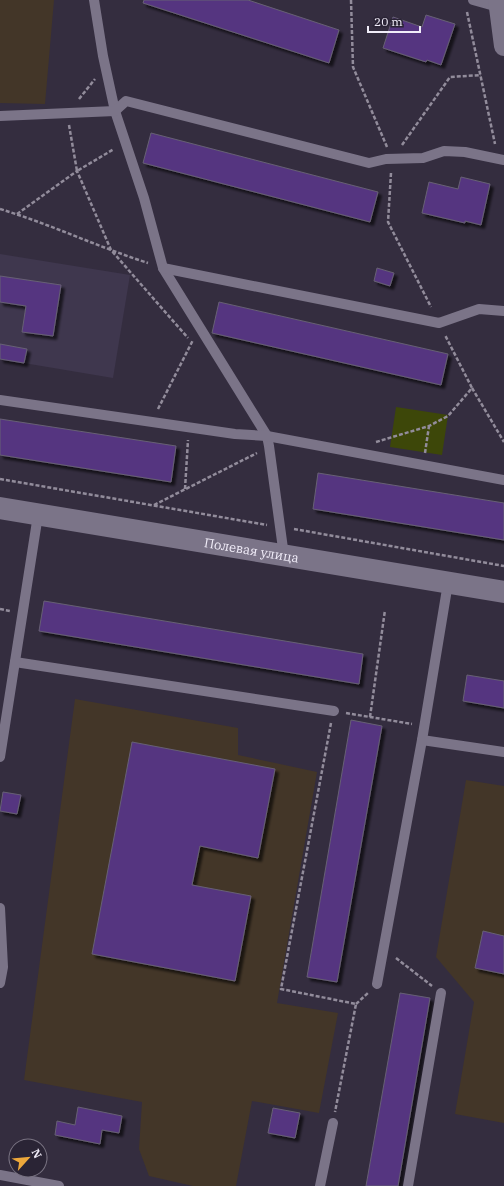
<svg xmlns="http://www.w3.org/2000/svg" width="504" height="1186" font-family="'IBM Plex Serif',serif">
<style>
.built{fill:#3f374e}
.education{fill:#433628}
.green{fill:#3d4709}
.building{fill:#553680;stroke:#676074;filter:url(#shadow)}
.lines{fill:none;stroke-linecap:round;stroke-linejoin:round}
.path{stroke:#928c9b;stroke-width:2.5;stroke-dasharray:4 2;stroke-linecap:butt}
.service{stroke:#7b7488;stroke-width:10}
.minor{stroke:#7b7488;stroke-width:20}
.tertiary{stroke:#7b7488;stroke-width:22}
.labels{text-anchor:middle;stroke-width:3;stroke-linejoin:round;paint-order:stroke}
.street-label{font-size:13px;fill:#f1edf9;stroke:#2a2435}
</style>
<defs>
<filter id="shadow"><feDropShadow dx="3.5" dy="3.5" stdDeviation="1" flood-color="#0009"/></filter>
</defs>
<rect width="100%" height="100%" fill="#342d3f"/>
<path class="built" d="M 0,254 L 130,275 L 113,378 L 0,359 Z"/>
<g class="education">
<path d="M 0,0 L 54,0 L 45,104 L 0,103 Z"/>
<path d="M 75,699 L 238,728 L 238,755 L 317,772 L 277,1003 L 338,1013 L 319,1113 L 252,1101 L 236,1186 L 193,1186 L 149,1176 L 139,1149 L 142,1102 L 24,1080 Z"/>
<path d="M 466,780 L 504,786 L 504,1123 L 455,1114 L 474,1002 L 436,957 Z"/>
</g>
<path class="green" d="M 396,407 L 448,415 L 442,455 L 390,447 Z"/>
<g class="building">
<path d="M 144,0 L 248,0 L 339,30 L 329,63 L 143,3 Z"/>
<path d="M 426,15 L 455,24 L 441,65 L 427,60 L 426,62 L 383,48 L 393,17 L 422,27 Z"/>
<path d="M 151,133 L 378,192 L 370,222 L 143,163 Z"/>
<path d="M 461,177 L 490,184 L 481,225 L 465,221 L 465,223 L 422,213 L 429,182 L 458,189 Z"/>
<path d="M 377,268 L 394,273 L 390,286 L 374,281 Z"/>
<path d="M 0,276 L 61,285 L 53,336 L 22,332 L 26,306 L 0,302 Z"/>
<path d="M 219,302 L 448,354 L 441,385 L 212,333 Z"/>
<path d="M 0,344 L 27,349 L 24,363 L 0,359 Z"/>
<path d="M 0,419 L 176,446 L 171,482 L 0,455 Z"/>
<path d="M 318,473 L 504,503 L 504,540 L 313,509 Z"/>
<path d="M 44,601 L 363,654 L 359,684 L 39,631 Z"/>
<path d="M 467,675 L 504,681 L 504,708 L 463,701 Z"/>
<path d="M 351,720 L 382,726 L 337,982 L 307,977 Z"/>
<path d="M 132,742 L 275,769 L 258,858 L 200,846 L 192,885 L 251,896 L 235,981 L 92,954 Z"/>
<path d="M 3,792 L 21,795 L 17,814 L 0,811 Z"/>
<path d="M 483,931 L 504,936 L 504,974 L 475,968 Z"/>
<path d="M 400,993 L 430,998 L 398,1186 L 366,1186 Z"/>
<path d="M 78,1107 L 122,1116 L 119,1133 L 102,1130 L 100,1144 L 55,1135 L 57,1121 L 75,1125 Z"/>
<path d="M 273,1108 L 300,1113 L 295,1138 L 268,1133 Z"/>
</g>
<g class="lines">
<g class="path">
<path d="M 351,0 L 353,67 L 387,147"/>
<path d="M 467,12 L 495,144"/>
<path d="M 79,99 L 95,79"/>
<path d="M 69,125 L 77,171 L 114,149"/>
<path d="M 402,145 L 450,77 L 481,75"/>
<path d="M 391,173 L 388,222 L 431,307"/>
<path d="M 0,209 C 50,224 98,247 148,263"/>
<path d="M 17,214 L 77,171 L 111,250 L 188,338"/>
<path d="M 472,388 L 504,442"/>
<path d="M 158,409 L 193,340"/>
<path d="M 376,442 L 429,426 L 448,416 L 472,388 L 445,335"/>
<path d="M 425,453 L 429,426"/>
<path d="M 0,479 L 267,525"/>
<path d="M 185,489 L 188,440"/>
<path d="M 154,505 L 257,453"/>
<path d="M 294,529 L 504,566"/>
<path d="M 0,609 L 10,611"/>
<path d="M 346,713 L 412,724"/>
<path d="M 370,717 L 385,610"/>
<path d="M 331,723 L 281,989 L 356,1004 L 335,1112"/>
<path d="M 396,958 L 432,986"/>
<path d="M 356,1004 L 368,993"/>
</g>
<g class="service">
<path d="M 94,0 L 103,56 L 115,111 L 144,198 L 163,268 L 267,436 L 269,446 L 284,556"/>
<path d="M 473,0 L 498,7"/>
<path d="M 0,116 L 115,111 L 126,101 L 369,163 L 386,159 L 423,158 L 444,151 L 465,152 L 504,160"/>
<path d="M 163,268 L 439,323 L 479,309 L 504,311"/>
<path d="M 0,400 L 235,434 L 267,436 L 504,480"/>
<path d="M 15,662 L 334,711"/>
<path d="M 422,740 L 504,752"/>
<path d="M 0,757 L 38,515"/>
<path d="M 0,908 L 3,967 L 0,983"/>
<path d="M 377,984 L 422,740 L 448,583"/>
<path d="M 0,1175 L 59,1186"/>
<path d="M 320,1186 L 333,1123"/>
<path d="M 408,1186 L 441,993"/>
</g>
<path class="minor" d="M 498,0 L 504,46"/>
<path class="tertiary" id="s1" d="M 0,508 L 504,592"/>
</g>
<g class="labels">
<g class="street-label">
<text dy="5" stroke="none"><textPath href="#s1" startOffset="255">Полевая улица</textPath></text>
</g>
</g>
<g transform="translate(28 1158) rotate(63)"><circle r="19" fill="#2a2435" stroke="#7a7483"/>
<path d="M0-3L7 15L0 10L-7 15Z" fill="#eda83b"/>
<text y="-6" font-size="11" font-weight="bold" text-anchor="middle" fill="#f1edf9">N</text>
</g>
<path d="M368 26v6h52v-6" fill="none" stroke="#f1edf9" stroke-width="2"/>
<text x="374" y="26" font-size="12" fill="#f1edf9" stroke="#2a2435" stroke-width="3" paint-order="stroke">20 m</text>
</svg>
